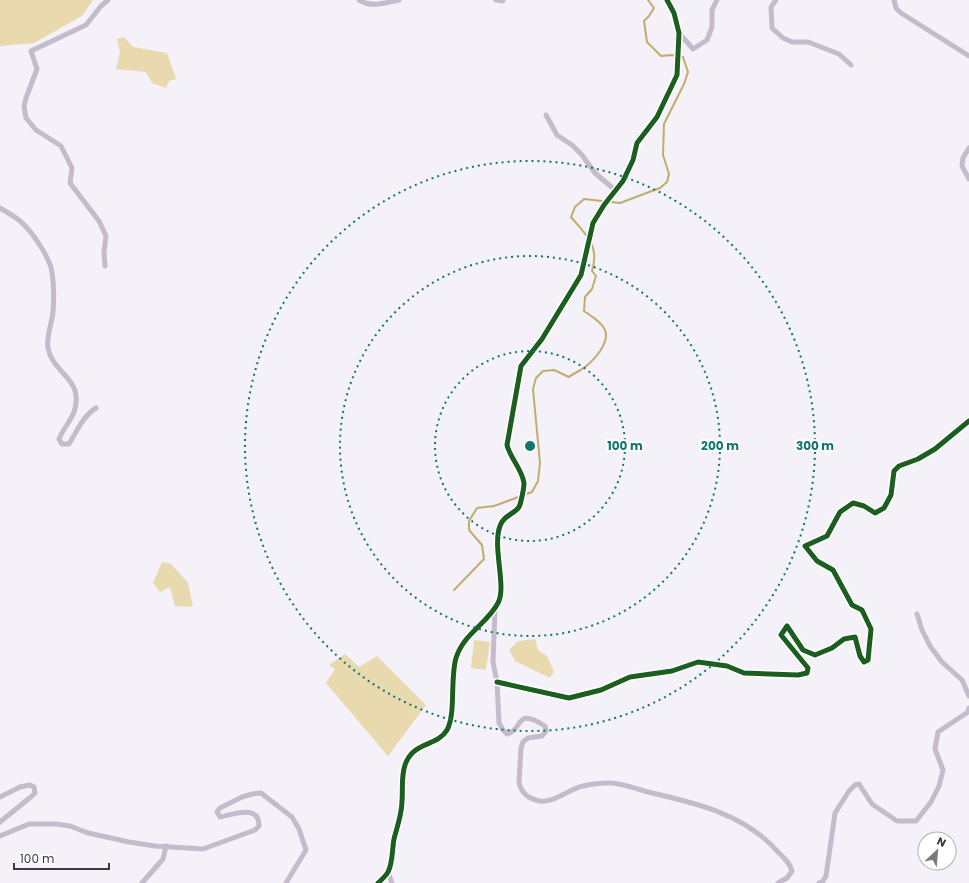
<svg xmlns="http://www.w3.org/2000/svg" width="969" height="883" font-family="Poppins,sans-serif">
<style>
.green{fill:#e8d9af}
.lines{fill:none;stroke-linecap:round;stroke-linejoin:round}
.stream{stroke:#c0ad6d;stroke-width:2}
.minor{stroke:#c5bbcc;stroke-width:5}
.cycleway-casing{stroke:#fff;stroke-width:8}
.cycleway{stroke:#1b5e20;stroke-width:5}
.ring{fill:none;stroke:#0f766e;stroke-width:2;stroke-dasharray:2 4}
.centre{fill:#0f766e;stroke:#fff;stroke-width:2}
.ring-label{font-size:12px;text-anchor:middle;font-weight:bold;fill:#0f766e;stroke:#fff;stroke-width:4;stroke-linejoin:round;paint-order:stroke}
</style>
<rect width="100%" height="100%" fill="#f5f1f8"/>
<g class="green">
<path d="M 0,0 L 93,0 L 82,16 L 34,43 L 0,46 Z"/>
<path d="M 124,37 L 133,47 L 167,53 L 176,79 L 169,81 L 166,88 L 152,83 L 146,72 L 116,69 L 120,52 L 117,39 Z"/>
<path d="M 162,562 L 171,564 L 188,583 L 193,607 L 175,606 L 170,587 L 160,592 L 153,583 Z"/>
<path d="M 535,639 L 538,650 L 547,656 L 554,672 L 550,678 L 515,661 L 509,650 L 518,641 Z"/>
<path d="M 474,640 L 490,642 L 486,670 L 471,668 Z"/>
<path d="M 345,654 L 359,667 L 377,656 L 426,705 L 388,756 L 326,683 L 335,669 L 329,665 Z"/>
</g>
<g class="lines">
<path class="stream" d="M 454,590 L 484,559 L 482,545 L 469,530 L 469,521 L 477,508 L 494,506 L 532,492 L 538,481 L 540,463 L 533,389 L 536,378 L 543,371 L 554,370 L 569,377 C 574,373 580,371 585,367 C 594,360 610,343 605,330 C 602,322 591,316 584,311 L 585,297 L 592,289 L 596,276 L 592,271 C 600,245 586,235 571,217 L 575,207 L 584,199 L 620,203 L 660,188 L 667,182 L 669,174 L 663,155 L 664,124 L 684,84 L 688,72 L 683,57 L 671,55 L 661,56 L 647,42 L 644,21 L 649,16 L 654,8 L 648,0"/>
<g class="minor">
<path d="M 359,0 C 372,8 384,3 399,0"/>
<path d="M 496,0 L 503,1"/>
<path d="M 776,0 L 771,7 L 772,28 L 783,38 L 792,42 L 808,42 L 839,54 L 851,65"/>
<path d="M 894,0 L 896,8 L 901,13 L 969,56"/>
<path d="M 679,33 L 693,49 L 707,40 L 712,27 L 712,10 L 717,0"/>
<path d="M 546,115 L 557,135 L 572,145 L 582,155 L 595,173 L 615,190"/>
<path d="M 969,148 L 963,158 L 962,166 L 969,179"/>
<path d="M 0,208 C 7,212 14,216 20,221 C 32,231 50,258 52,272 C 54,285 54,299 53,312 C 52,323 46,337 48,348 C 53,375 85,378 74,412 C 70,422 63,429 59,439 L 62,444 L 69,444 C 77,431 83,416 96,408"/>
<path d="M 105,266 L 104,252 L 106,236 L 99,221 L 70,183 L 72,168 L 61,146 L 36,130 L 26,118 L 24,106 L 26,98 L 37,69 L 31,51 L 86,25 L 101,6 L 108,0"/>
<path d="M 495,609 L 493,662 L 497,682 L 499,723 L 503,730 L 507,734 C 524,730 514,706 545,726 L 546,731 L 542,736 L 528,738 L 523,742 L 521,748 L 519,782 C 521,793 529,799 540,801 C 554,803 569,789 583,786 C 591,784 601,783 610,783 C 621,783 637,789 648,792 C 696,803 745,814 778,852 C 784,858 790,863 792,871 L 787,878 L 778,883"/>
<path d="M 917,614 L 922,630 L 930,646 L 942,662 L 962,680 L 969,696"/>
<path d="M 497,682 L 569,698 L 601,690 L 630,677 L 672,671 L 698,662 L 727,666 L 744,673 L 798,675 L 807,673 L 808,668 L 781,635 L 787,626 L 803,650 L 815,655 L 832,648 L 844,639 L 855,637 L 860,656 L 864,662 L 868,660 L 871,629 L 862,610 L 852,605 L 833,570 L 817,561 L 805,546 L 827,536 L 840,512 L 853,503 L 864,506 L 875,513 L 884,508 L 891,495 L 894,471 L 899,466 L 918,459 L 935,449 L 969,421"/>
<path d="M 0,797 L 20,787 L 30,785 L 34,787 L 35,793 L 32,796 L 0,822"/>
<path d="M 0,836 L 29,824 L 56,824 L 70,826 L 88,833 L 129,842 L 155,846 L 203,849 L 255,830 L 259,826 C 259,804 234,814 220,817 L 217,812 L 220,808 L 242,797 L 252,794 L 261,793 L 292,817 L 299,829 L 306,850 L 286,883"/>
<path d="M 388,872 L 392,883"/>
<path d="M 142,883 L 163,859 L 166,846"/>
<path d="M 378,883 C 381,880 386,876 388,872 C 393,863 392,849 394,839 C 397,827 402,814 402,801 C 403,789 401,777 405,765 C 413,741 437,747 447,730 C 456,714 450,678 456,658 C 464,633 487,624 498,603 C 507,587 492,547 500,526 C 503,516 514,514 519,507 C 521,503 524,488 524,483 C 522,469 510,458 507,445 L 521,366 L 542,339 L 581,275 L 593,223 L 604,205 L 623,181 L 633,160 L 637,143 L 657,117 L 677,75 L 679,33 L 674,13 L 667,0"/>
<path d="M 819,883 L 823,881 L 826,876 L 835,813 L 849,791 L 855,785 L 859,784 L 872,804 L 897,821 L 916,821 L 931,802 L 939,786 L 943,770 L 935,749 L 938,732 L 968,712 L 969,708"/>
</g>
<defs>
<g id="cycleway">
<path d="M 497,682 L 569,698 L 601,690 L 630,677 L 672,671 L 698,662 L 727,666 L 744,673 L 798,675 L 807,673 L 808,668 L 781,635 L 787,626 L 803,650 L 815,655 L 832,648 L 844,639 L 855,637 L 860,656 L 864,662 L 868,660 L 871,629 L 862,610 L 852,605 L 833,570 L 817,561 L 805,546 L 827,536 L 840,512 L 853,503 L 864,506 L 875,513 L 884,508 L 891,495 L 894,471 L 899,466 L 918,459 L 935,449 L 969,421"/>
<path d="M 378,883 C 381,880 386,876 388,872 C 393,863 392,849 394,839 C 397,827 402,814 402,801 C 403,789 401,777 405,765 C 413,741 437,747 447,730 C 456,714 450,678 456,658 C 464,633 487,624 498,603 C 507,587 492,547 500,526 C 503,516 514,514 519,507 C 521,503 524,488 524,483 C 522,469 510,458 507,445 L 521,366 L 542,339 L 581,275 L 593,223 L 604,205 L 623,181 L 633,160 L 637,143 L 657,117 L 677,75 L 679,33 L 674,13 L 667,0"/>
</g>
</defs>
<use href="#cycleway" class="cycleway-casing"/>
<use href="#cycleway" class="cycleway"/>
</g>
<g class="ring">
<circle cx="530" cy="446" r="95"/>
<circle cx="530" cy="446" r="190"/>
<circle cx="530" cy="446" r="285"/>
</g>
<circle cx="530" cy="446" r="6" class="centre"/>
<g class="ring-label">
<text x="625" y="450">100 m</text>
<text x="720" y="450">200 m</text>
<text x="815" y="450">300 m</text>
</g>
<g transform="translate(937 851) rotate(26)"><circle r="19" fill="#ffffff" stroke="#b1b0b2"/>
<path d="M0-3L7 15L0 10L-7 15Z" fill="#7d7980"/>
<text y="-6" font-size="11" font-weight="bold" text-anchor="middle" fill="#3c393f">N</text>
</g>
<path d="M14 863v6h95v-6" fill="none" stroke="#3c393f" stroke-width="2"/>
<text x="20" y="863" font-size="12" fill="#3c393f" stroke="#ffffff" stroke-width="3" paint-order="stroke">100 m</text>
</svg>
